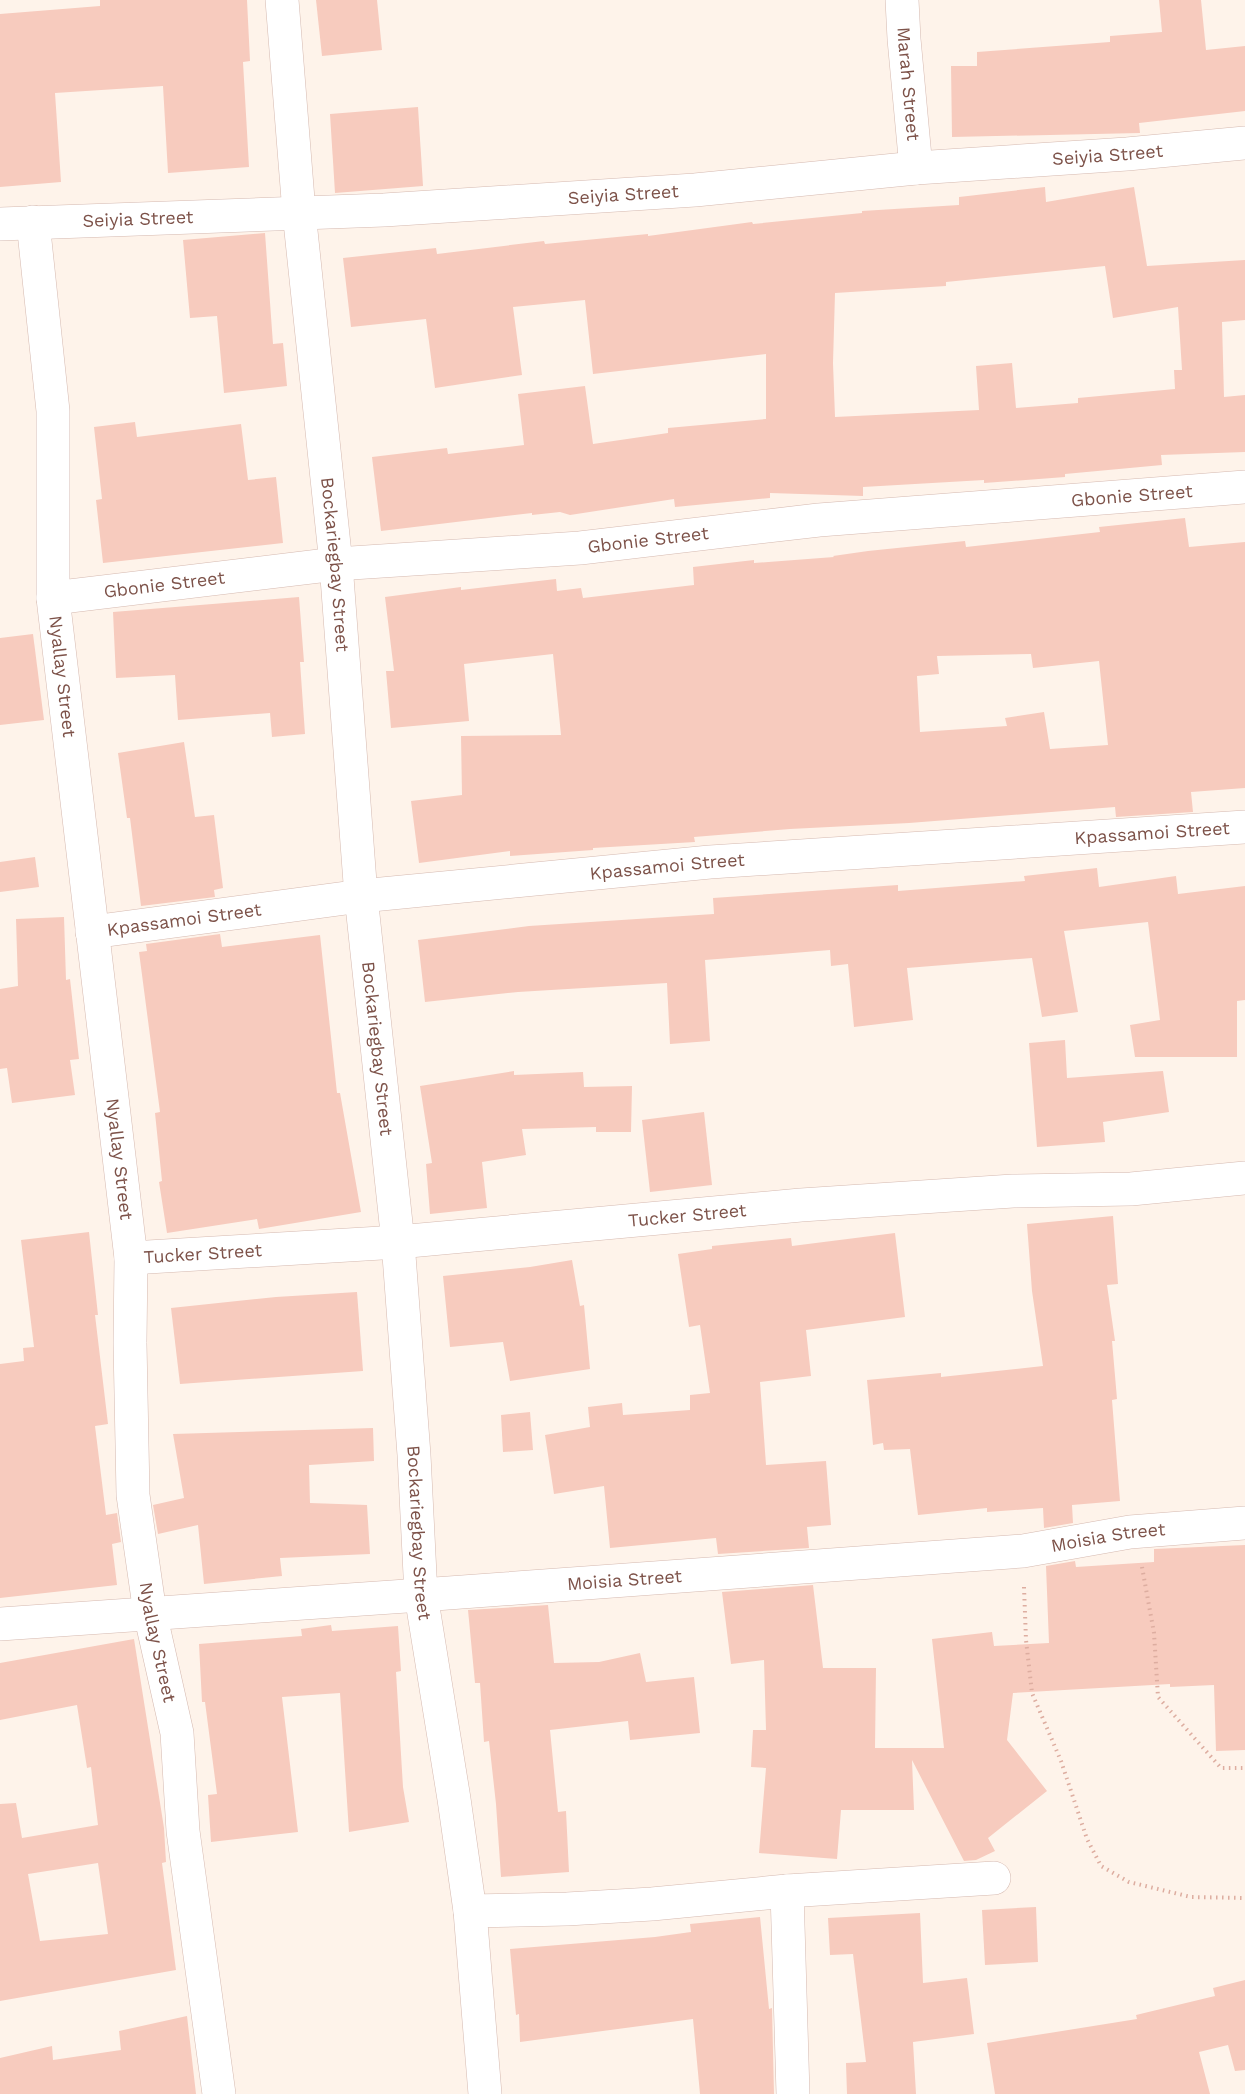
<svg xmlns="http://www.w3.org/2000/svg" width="1245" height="2094" font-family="'Work Sans',sans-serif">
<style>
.building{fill:#f7cbbe;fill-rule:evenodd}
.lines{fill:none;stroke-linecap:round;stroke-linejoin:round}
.minor-casing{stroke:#d5b9b0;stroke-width:34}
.path{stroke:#ddada0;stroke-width:4;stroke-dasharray:1.5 4.5;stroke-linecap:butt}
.minor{stroke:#fff;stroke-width:33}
.labels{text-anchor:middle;stroke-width:6;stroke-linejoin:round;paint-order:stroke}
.street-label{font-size:18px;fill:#7d5249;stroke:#fff8f2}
</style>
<rect width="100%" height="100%" fill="#fef3ea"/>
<g class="building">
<path d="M 100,0 L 247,0 L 250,61 L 243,62 L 249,167 L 168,173 L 163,86 L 55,93 L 61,182 L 0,187 L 0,14 L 100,6 Z"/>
<path d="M 316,0 L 377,0 L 382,50 L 322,56 Z"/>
<path d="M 1159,0 L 1201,0 L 1206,50 L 1245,46 L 1245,111 L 1139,123 L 1140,133 L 952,137 L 951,66 L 977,66 L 977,52 L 1110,42 L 1110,36 L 1162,32 Z"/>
<path d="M 418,107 L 423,186 L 335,193 L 330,114 Z"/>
<path d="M 1045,187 L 1046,202 L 1134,187 L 1147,266 L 1245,260 L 1245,320 L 1222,322 L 1224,397 L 1245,395 L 1245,452 L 1161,455 L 1162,465 L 1065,474 L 1065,477 L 984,483 L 984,480 L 863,487 L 863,496 L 770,493 L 770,498 L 675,507 L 674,499 L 570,515 L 560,512 L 532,515 L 532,513 L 381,531 L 372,457 L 447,448 L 448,454 L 524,445 L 518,394 L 585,386 L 593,444 L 668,433 L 668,428 L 766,419 L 766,354 L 593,374 L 585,300 L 513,307 L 522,375 L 435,388 L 426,319 L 351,327 L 343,258 L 436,248 L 437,254 L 544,241 L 545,244 L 648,234 L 648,236 L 752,222 L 753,224 L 862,213 L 862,211 L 959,205 L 959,197 ZM 1105,266 L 1113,318 L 1178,307 L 1182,370 L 1174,370 L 1175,389 L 1078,398 L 1078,403 L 1016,408 L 1012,363 L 976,366 L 979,410 L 835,417 L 833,363 L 835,293 L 946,286 L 946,282 Z"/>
<path d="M 265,233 L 273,344 L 283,343 L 287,386 L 224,393 L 217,316 L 190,318 L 183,240 Z"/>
<path d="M 135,422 L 137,437 L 241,424 L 248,480 L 276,477 L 283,543 L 103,563 L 96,500 L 102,499 L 94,427 Z"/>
<path d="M 1185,518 L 1189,547 L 1245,542 L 1245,788 L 1191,792 L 1193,812 L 1116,817 L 1115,807 L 909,823 L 790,829 L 694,837 L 695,842 L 593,848 L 593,850 L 510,856 L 510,851 L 419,863 L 411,801 L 462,795 L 461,736 L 561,735 L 553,654 L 464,664 L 469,721 L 391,728 L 386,671 L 394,671 L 385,597 L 461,587 L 461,590 L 556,579 L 557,591 L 581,588 L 583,598 L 694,585 L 693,567 L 754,560 L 754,563 L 834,557 L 833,556 L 868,551 L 965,541 L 966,547 L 1100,532 L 1099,527 ZM 1031,654 L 1033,668 L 1099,661 L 1108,745 L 1050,749 L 1044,712 L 1005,718 L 1007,726 L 920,732 L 917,676 L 939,674 L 937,656 Z"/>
<path d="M 299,597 L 304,662 L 300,662 L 305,734 L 272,737 L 270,713 L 178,720 L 175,675 L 116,678 L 113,612 Z"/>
<path d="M 33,634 L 44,720 L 0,725 L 0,638 Z"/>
<path d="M 184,742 L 195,817 L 214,815 L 223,888 L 214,890 L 215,897 L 141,906 L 130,818 L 127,818 L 118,753 Z"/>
<path d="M 35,857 L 39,887 L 0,892 L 0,862 Z"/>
<path d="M 1097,868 L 1099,887 L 1176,876 L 1178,894 L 1245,886 L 1245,1000 L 1237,1001 L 1237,1057 L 1135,1057 L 1130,1025 L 1160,1020 L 1148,922 L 1064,931 L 1078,1012 L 1042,1017 L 1032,958 L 907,968 L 913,1020 L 854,1027 L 848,964 L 831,966 L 830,950 L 705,960 L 710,1041 L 670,1044 L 667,983 L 518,992 L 425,1002 L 418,940 L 529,926 L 714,914 L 713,898 L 898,885 L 898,891 L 1025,881 L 1024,876 Z"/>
<path d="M 64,917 L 66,980 L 70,979 L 79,1059 L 70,1060 L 75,1095 L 12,1103 L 7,1068 L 0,1069 L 0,989 L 18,986 L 16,919 Z"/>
<path d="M 220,934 L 222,947 L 320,935 L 337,1093 L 340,1093 L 361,1212 L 259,1229 L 257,1219 L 167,1233 L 159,1182 L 162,1181 L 155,1113 L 160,1112 L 139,952 L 147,951 L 146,944 Z"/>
<path d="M 1065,1040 L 1067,1078 L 1163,1071 L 1169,1112 L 1103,1122 L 1105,1142 L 1037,1147 L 1029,1043 Z"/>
<path d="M 514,1071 L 514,1075 L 583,1072 L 584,1087 L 632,1086 L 631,1132 L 596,1132 L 596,1127 L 522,1129 L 526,1155 L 482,1162 L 487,1208 L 430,1214 L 426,1164 L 432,1163 L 420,1086 Z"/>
<path d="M 704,1112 L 712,1185 L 650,1192 L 642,1120 Z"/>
<path d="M 1113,1216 L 1118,1284 L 1107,1285 L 1115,1341 L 1112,1341 L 1117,1399 L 1112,1400 L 1120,1501 L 1072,1505 L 1073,1523 L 1044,1528 L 1043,1508 L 987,1512 L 987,1508 L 918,1515 L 910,1449 L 884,1450 L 883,1443 L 873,1445 L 867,1380 L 941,1373 L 941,1377 L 1043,1366 L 1032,1291 L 1027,1224 Z"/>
<path d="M 89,1232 L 98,1315 L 95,1315 L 108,1424 L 95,1426 L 106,1515 L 117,1513 L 121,1542 L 112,1544 L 117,1585 L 0,1598 L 0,1364 L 24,1361 L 23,1348 L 34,1347 L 21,1240 Z"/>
<path d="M 895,1233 L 905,1317 L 806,1330 L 811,1376 L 760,1382 L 766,1465 L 826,1461 L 831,1525 L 807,1527 L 809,1548 L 718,1554 L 716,1538 L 610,1548 L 604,1486 L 554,1494 L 545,1435 L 590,1427 L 588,1407 L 622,1403 L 623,1415 L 690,1410 L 690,1395 L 710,1393 L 700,1325 L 689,1327 L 678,1254 L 712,1249 L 712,1246 L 791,1238 L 792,1246 Z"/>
<path d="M 572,1260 L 580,1306 L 584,1305 L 590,1369 L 510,1381 L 503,1342 L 450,1347 L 443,1276 L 530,1267 Z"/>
<path d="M 357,1292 L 363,1371 L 180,1384 L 171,1308 L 276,1297 Z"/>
<path d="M 530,1412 L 533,1450 L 503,1452 L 501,1415 Z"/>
<path d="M 373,1428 L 374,1461 L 309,1465 L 310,1503 L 367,1505 L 370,1554 L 280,1558 L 282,1576 L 204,1584 L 198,1525 L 158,1534 L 153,1505 L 184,1498 L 173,1434 Z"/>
<path d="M 1245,1545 L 1245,1750 L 1216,1751 L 1214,1685 L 1170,1687 L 1170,1684 L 1013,1693 L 1007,1740 L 1047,1791 L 988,1838 L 995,1851 L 976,1860 L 964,1861 L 912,1760 L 914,1810 L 841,1810 L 837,1859 L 759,1853 L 766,1768 L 751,1767 L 753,1730 L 766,1730 L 764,1660 L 731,1664 L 722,1592 L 813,1585 L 823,1668 L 876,1668 L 875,1748 L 944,1748 L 932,1639 L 992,1632 L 994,1646 L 1049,1643 L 1046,1566 L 1075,1561 L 1076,1567 L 1154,1562 L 1154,1549 Z"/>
<path d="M 548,1605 L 554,1663 L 599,1662 L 640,1653 L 646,1682 L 694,1677 L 700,1733 L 630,1740 L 628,1721 L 550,1730 L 558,1812 L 566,1811 L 569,1872 L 501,1877 L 496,1804 L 489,1741 L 484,1742 L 480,1683 L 475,1683 L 468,1610 Z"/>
<path d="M 331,1625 L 332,1631 L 398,1626 L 401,1671 L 396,1672 L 403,1787 L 409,1822 L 349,1832 L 340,1693 L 282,1697 L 298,1832 L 211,1842 L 208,1795 L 217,1794 L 205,1702 L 202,1702 L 199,1644 L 302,1636 L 301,1629 Z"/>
<path d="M 134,1639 L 164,1828 L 166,1862 L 162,1863 L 176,1970 L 0,2001 L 0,1804 L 16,1803 L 22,1838 L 98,1825 L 91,1767 L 87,1768 L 77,1705 L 0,1720 L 0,1663 ZM 98,1863 L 108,1934 L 40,1941 L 28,1874 Z"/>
<path d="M 1036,1907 L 1038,1962 L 985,1965 L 982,1910 Z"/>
<path d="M 920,1913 L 923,1983 L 967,1978 L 974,2034 L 913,2042 L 916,2094 L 847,2094 L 846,2063 L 866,2062 L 853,1954 L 830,1955 L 828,1918 Z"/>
<path d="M 760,1917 L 769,2009 L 772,2008 L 774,2094 L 700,2094 L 693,2019 L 520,2042 L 519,2014 L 516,2015 L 510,1949 L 655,1937 L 691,1932 L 690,1924 Z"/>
<path d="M 1245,1980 L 1245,2070 L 1235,2071 L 1228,2045 L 1199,2052 L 1210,2094 L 995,2094 L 987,2043 L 1137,2019 L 1136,2015 L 1215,1996 L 1213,1988 Z"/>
<path d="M 187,2016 L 196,2094 L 0,2094 L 0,2058 L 52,2046 L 53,2060 L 121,2050 L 119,2031 Z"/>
</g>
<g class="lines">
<defs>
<g id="minor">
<path id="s1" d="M 282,0 L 299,212 L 336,564 L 361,896 L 398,1242 L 414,1455 L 421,1595 L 454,1799 L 470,1911 L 485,2094"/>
<path id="s2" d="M 902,0 L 904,39 L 916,168"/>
<path id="s3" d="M 33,222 L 53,411 L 53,598 L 131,1258 L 130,1343 L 133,1495 L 150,1613 L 177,1733 L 183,1831 L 219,2094"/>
<path id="s4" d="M 0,224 L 384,210 L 695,190 L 916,168 L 1127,154 L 1245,143"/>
<path id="s5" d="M 53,598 L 336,564 L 580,548 L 819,520 L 1245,487"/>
<path id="s6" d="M 92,932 L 361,896 L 710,862 L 1245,827"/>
<path id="s7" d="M 131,1258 L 398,1242 L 801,1205 L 1013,1191 L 1131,1189 L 1245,1178"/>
<path id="s8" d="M 0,1624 L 421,1595 L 1023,1551 L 1130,1532 L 1245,1523"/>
<path d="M 787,1891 L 793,2094"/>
<path d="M 470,1911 L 567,1909 L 652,1904 L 787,1891 L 994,1878"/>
</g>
</defs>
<use href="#minor" class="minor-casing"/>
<g class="path">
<path d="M 1142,1567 L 1154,1633 L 1158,1697 L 1221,1768 L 1245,1768"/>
<path d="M 1024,1587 L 1026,1640 L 1032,1693 L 1061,1761 L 1087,1839 L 1101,1866 L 1129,1882 L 1191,1897 L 1245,1898"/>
</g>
<use href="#minor" class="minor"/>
</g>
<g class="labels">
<g class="street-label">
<text dy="6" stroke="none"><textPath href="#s2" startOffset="84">Marah Street</textPath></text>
<text dy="6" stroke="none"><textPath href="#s4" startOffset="1110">Seiyia Street</textPath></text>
<text dy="6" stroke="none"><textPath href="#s4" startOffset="624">Seiyia Street</textPath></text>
<text dy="6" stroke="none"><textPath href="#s4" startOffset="138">Seiyia Street</textPath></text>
<text dy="6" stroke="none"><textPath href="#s5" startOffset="1084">Gbonie Street</textPath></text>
<text dy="6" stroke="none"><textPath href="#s5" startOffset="598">Gbonie Street</textPath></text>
<text dy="6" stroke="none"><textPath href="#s1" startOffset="567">Bockariegbay Street</textPath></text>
<text dy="6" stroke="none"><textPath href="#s5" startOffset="112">Gbonie Street</textPath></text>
<text dy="6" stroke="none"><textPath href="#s3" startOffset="456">Nyallay Street</textPath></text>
<text dy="6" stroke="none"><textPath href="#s6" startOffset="1065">Kpassamoi Street</textPath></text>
<text dy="6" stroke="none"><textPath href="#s6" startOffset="579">Kpassamoi Street</textPath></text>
<text dy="6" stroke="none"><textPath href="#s6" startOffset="93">Kpassamoi Street</textPath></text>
<text dy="6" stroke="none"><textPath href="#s1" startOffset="1053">Bockariegbay Street</textPath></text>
<text dy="6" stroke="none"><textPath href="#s3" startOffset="942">Nyallay Street</textPath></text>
<text dy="6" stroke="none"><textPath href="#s7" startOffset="558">Tucker Street</textPath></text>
<text dy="6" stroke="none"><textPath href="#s7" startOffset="72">Tucker Street</textPath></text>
<text dy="6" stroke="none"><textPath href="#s1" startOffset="1539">Bockariegbay Street</textPath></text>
<text dy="6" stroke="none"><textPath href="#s8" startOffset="1112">Moisia Street</textPath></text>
<text dy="6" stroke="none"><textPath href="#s8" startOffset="626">Moisia Street</textPath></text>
<text dy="6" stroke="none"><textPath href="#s3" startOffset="1428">Nyallay Street</textPath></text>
</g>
</g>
</svg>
